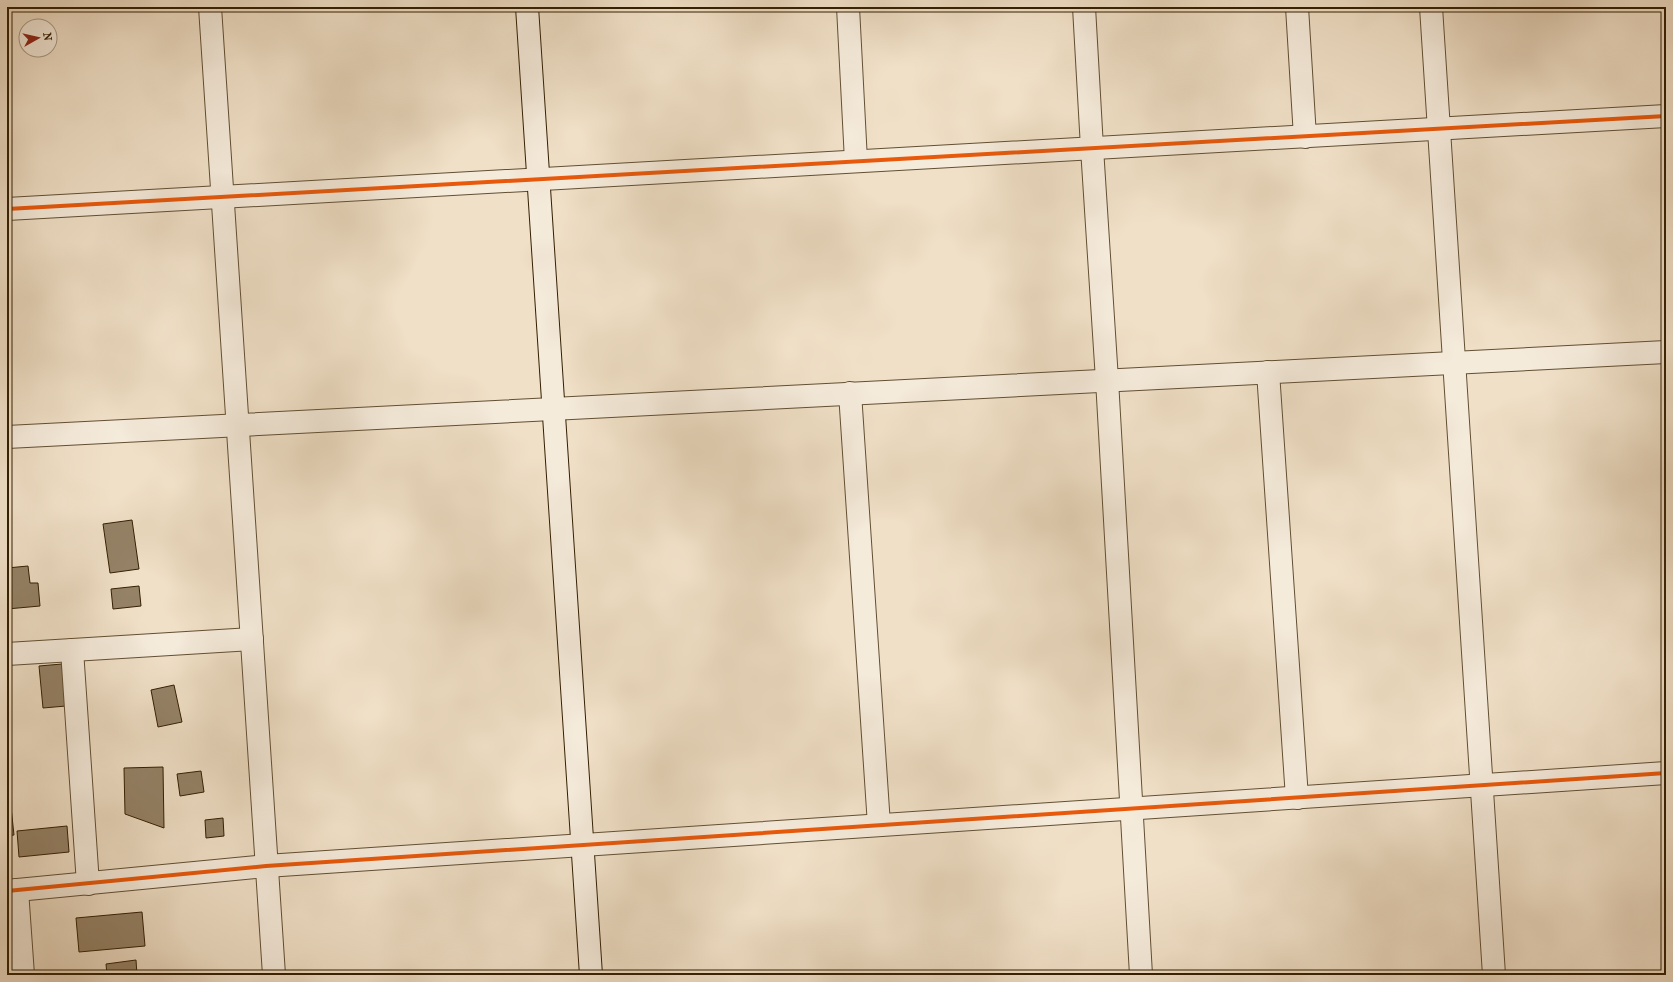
<svg xmlns="http://www.w3.org/2000/svg" width="1673" height="982" font-family="'IM FELL French Canon',serif">
<style>
.building{fill:#958368;stroke:#331f02}
.lines{fill:none;stroke-linecap:round;stroke-linejoin:round}
.street-casing{stroke:#624f33;stroke-width:24}
.secondary-casing{stroke:#331f02;stroke-width:24}
.street{stroke:#f5ebdb;stroke-width:22}
.secondary{stroke:#f5ebdb;stroke-width:22}
.cycleway-casing{stroke:#f5ebdb;stroke-width:6}
.cycleway{stroke:#e8590c;stroke-width:4}
</style>
<rect width="100%" height="100%" fill="#f0e0c7"/>
<filter id="stains"><feTurbulence type="fractalNoise" baseFrequency=".005" numOctaves="4"/><feColorMatrix values="0 0 0 0 .2 0 0 0 0 .09 0 0 0 0 .02 0 0 0 .5 -.17"/></filter>
<radialGradient id="worn" r=".72"><stop offset=".6" stop-color="#630" stop-opacity="0"/><stop offset="1" stop-color="#630" stop-opacity=".3"/></radialGradient>
<g class="building">
<path d="M 132,520 L 139,569 L 110,573 L 103,524 Z"/>
<path d="M 28,566 L 30,583 L 38,583 L 40,606 L 7,609 L 7,568 Z"/>
<path d="M 139,586 L 141,606 L 113,609 L 111,589 Z"/>
<path d="M 62,664 L 66,706 L 43,708 L 39,666 Z"/>
<path d="M 174,685 L 182,722 L 158,727 L 151,690 Z"/>
<path d="M 163,767 L 164,828 L 125,814 L 124,768 Z"/>
<path d="M 201,771 L 204,792 L 180,796 L 177,774 Z"/>
<path d="M 7,807 L 11,807 L 14,835 L 7,836 Z"/>
<path d="M 223,818 L 224,836 L 206,838 L 205,820 Z"/>
<path d="M 67,826 L 69,852 L 19,857 L 17,831 Z"/>
<path d="M 142,912 L 145,946 L 79,952 L 76,918 Z"/>
<path d="M 136,960 L 137,975 L 107,975 L 106,964 Z"/>
</g>
<g class="lines">
<defs>
<g id="street">
<path d="M 210,7 L 274,975"/>
<path d="M 848,7 L 856,161"/>
<path d="M 1084,7 L 1092,148 L 1107,380 L 1141,975"/>
<path d="M 1297,7 L 1305,137"/>
<path d="M 1431,7 L 1494,975"/>
<path d="M 7,209 L 1666,116"/>
<path d="M 1268,372 L 1297,798"/>
<path d="M 850,393 L 879,825"/>
<path d="M 7,437 L 1666,352"/>
<path d="M 72,650 L 88,884"/>
<path d="M 7,654 L 252,639"/>
<path d="M 17,890 L 23,975"/>
<path d="M 7,891 L 266,866 L 1666,773"/>
</g>
<path id="secondary" d="M 527,7 L 591,975"/>
</defs>
<use href="#street" class="street-casing"/>
<use href="#secondary" class="secondary-casing"/>
<use href="#street" class="street"/>
<use href="#secondary" class="secondary"/>
<defs>
<g id="cycleway">
<path d="M 7,209 L 1666,116"/>
<path d="M 7,891 L 266,866 L 1666,773"/>
</g>
</defs>
<use href="#cycleway" class="cycleway-casing"/>
<use href="#cycleway" class="cycleway"/>
</g>
<rect width="1673" height="982" fill="none" stroke="#f0e0c7" stroke-width="24"/>
<rect x="8" y="8" width="1657" height="966" fill="none" stroke="#331f02" stroke-width="2"/>
<rect x="12" y="12" width="1649" height="958" fill="none" stroke="#331f02"/>
<g transform="translate(38 38) rotate(82)"><circle r="19" fill="#f5ebdb" stroke="#a79984"/>
<path d="M0-3L7 15L0 10L-7 15Z" fill="#8f2418"/>
<text y="-6" font-size="11" font-weight="bold" text-anchor="middle" fill="#331f02">N</text>
</g>
<rect width="100%" height="100%" filter="url(#stains)"/>
<rect width="100%" height="100%" fill="url(#worn)"/>
</svg>
